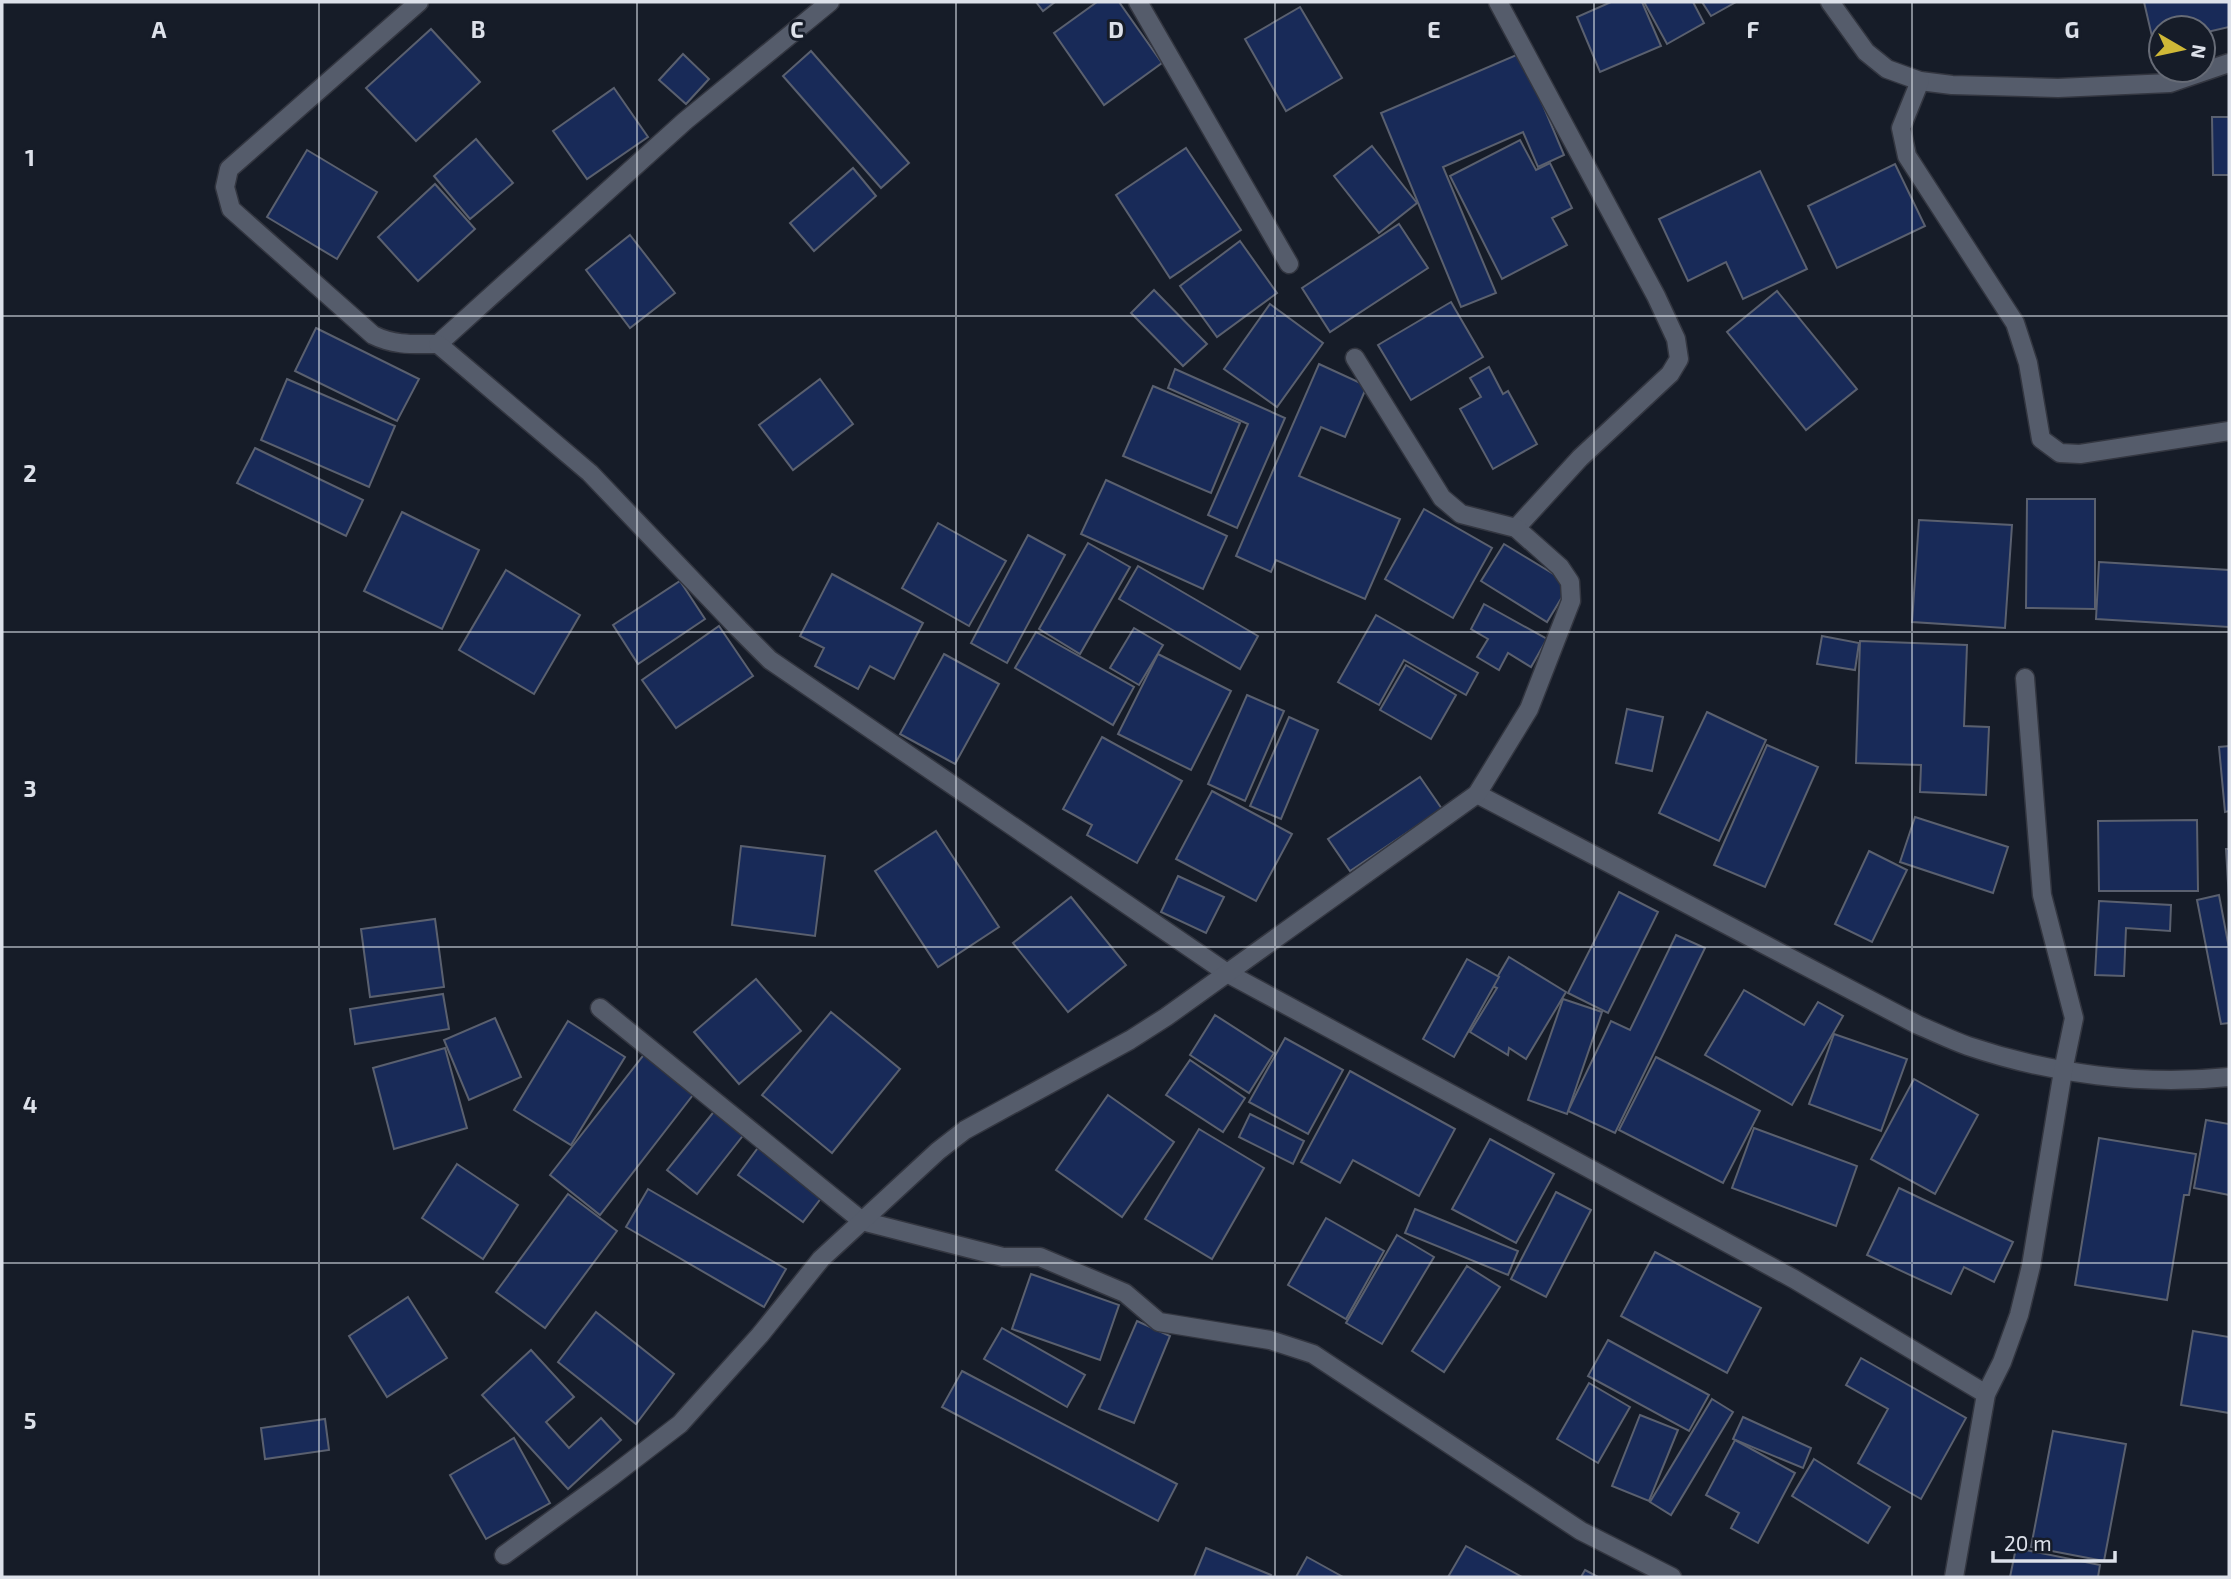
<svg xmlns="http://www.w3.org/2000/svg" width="2231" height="1579" font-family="'Exo 2',sans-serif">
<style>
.building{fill:#182a58;stroke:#5a606f;stroke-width:2}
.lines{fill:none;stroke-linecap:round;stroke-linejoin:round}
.street-casing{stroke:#333640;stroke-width:21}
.street{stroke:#555c6b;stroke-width:18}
.grid{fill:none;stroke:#dde1ea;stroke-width:2;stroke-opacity:0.55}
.grid-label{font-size:23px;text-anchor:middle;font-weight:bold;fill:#dde1ea;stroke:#161c28;stroke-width:6;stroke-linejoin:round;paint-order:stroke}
</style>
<rect width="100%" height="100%" fill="#161c28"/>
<g class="building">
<path d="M 1036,2 L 1055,2 L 1043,11 Z"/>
<path d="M 1097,2 L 1119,2 L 1162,63 L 1104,105 L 1054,33 Z"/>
<path d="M 1611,2 L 1642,2 L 1661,46 L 1600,72 L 1577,17 Z"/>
<path d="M 1644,2 L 1693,2 L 1704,23 L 1667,44 Z"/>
<path d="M 1702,2 L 1736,2 L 1711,16 Z"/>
<path d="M 2144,2 L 2229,2 L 2229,27 L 2203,33 L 2203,28 L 2161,28 L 2161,44 L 2154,45 Z"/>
<path d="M 1300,7 L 1342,78 L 1286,111 L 1245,39 Z"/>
<path d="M 431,29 L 480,82 L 416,141 L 366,88 Z"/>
<path d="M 811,51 L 909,163 L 881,188 L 783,76 Z"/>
<path d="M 1521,53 L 1564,155 L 1538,167 L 1523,132 L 1443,167 L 1496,293 L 1461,307 L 1381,113 Z"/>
<path d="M 683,54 L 709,79 L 686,104 L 659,80 Z"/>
<path d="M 614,88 L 648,137 L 587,179 L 553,131 Z"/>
<path d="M 2212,117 L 2229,117 L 2229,175 L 2213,175 Z"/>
<path d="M 476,139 L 513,183 L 470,219 L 434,176 Z"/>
<path d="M 1520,140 L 1536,170 L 1550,163 L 1572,208 L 1552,218 L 1567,245 L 1502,279 L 1450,176 Z"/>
<path d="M 1372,146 L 1417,203 L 1379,233 L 1334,176 Z"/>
<path d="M 1186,148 L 1241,230 L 1170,278 L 1116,195 Z"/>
<path d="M 307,150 L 377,192 L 337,259 L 267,217 Z"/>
<path d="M 1895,164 L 1925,226 L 1837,268 L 1808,206 Z"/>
<path d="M 853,168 L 876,196 L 814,251 L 790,223 Z"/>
<path d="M 1760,171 L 1807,269 L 1743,299 L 1726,262 L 1688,281 L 1659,219 Z"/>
<path d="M 435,184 L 475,229 L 418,281 L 378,237 Z"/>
<path d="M 1399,224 L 1428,268 L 1330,332 L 1302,288 Z"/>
<path d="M 630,235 L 675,293 L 630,328 L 586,270 Z"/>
<path d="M 1240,241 L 1277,293 L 1217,337 L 1180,286 Z"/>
<path d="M 1154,290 L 1207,344 L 1183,366 L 1131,313 Z"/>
<path d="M 1777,291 L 1857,389 L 1806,430 L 1727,332 Z"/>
<path d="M 1451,302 L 1483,357 L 1411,400 L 1378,345 Z"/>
<path d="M 1270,304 L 1323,343 L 1277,407 L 1224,369 Z"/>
<path d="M 316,328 L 419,379 L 397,421 L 295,371 Z"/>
<path d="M 1319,364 L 1367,386 L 1345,437 L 1321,427 L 1299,476 L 1400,519 L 1365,599 L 1276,560 L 1271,572 L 1236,556 Z"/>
<path d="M 1489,367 L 1503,394 L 1508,391 L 1537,444 L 1493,469 L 1460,409 L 1481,397 L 1470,378 Z"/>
<path d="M 1175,369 L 1285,418 L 1237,528 L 1208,515 L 1248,424 L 1168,388 Z"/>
<path d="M 287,379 L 395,426 L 369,487 L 261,440 Z"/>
<path d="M 820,379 L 853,424 L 793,470 L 759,425 Z"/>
<path d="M 1153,386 L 1240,423 L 1211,493 L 1123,456 Z"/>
<path d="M 255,448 L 363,500 L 346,536 L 237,483 Z"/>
<path d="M 1106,480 L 1227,536 L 1203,589 L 1081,534 Z"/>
<path d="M 2027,499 L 2095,499 L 2095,609 L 2026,608 Z"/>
<path d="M 1424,509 L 1492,548 L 1453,618 L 1385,579 Z"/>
<path d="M 402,512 L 479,550 L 442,629 L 364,591 Z"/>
<path d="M 1919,520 L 2012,525 L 2005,628 L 1912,622 Z"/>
<path d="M 938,523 L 1006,561 L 969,626 L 902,588 Z"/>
<path d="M 1028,535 L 1065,555 L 1007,663 L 971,643 Z"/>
<path d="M 1088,543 L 1130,567 L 1080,654 L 1039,629 Z"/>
<path d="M 1504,544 L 1570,584 L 1547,622 L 1481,581 Z"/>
<path d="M 2099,562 L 2229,570 L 2229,627 L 2096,619 Z"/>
<path d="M 1138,566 L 1258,636 L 1240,669 L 1119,599 Z"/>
<path d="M 506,570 L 580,615 L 534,694 L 459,650 Z"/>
<path d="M 832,574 L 923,623 L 894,679 L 870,666 L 858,689 L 815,666 L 824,648 L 800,636 Z"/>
<path d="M 680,581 L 705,619 L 638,664 L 613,625 Z"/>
<path d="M 1484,604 L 1547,639 L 1531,667 L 1508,653 L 1499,670 L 1477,657 L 1488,639 L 1471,629 Z"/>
<path d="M 1376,615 L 1478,673 L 1466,695 L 1404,660 L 1379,705 L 1338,682 Z"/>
<path d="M 719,626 L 753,676 L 676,728 L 642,680 Z"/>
<path d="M 1134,628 L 1163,645 L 1139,685 L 1110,668 Z"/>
<path d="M 1036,632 L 1134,687 L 1113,725 L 1015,668 Z"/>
<path d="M 1822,636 L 1859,643 L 1855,670 L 1817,664 Z"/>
<path d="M 1860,641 L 1967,645 L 1964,726 L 1989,727 L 1986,795 L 1920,792 L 1921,765 L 1856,763 Z"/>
<path d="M 944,654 L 999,684 L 955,764 L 900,734 Z"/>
<path d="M 1158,654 L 1231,691 L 1191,770 L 1118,734 Z"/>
<path d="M 1406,665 L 1456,695 L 1431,739 L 1380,710 Z"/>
<path d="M 1247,695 L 1284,711 L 1245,801 L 1208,784 Z"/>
<path d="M 1627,709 L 1663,717 L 1652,771 L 1616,763 Z"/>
<path d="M 1707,712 L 1766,740 L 1719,841 L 1659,813 Z"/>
<path d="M 1289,717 L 1318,730 L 1281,819 L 1250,806 Z"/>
<path d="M 1102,737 L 1182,781 L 1137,863 L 1087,835 L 1092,825 L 1063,809 Z"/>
<path d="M 1767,745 L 1818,767 L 1765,887 L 1714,865 Z"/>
<path d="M 2229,746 L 2229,811 L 2225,812 L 2219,747 Z"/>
<path d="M 1420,777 L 1442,809 L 1350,871 L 1328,839 Z"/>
<path d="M 1212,791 L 1292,834 L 1256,901 L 1176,859 Z"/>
<path d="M 1915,817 L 2008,847 L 1993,893 L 1900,862 Z"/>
<path d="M 2197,820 L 2198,891 L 2099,891 L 2098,821 Z"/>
<path d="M 936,831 L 999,927 L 938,967 L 875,871 Z"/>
<path d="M 741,846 L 825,856 L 815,936 L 732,925 Z"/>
<path d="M 2226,849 L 2229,849 L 2229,900 Z"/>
<path d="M 1869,851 L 1907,870 L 1872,942 L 1835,924 Z"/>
<path d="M 1178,876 L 1224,897 L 1206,933 L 1161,912 Z"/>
<path d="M 1619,892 L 1658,912 L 1608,1013 L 1568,993 Z"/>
<path d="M 2219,895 L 2229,948 L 2229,1023 L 2221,1024 L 2197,900 Z"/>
<path d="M 1071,897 L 1126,965 L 1068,1012 L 1013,943 Z"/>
<path d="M 2099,901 L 2171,905 L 2170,931 L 2126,928 L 2124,976 L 2095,975 Z"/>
<path d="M 435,919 L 444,987 L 370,997 L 361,929 Z"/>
<path d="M 1676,935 L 1705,948 L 1615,1133 L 1568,1111 L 1611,1021 L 1630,1030 Z"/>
<path d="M 1509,957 L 1566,992 L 1526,1059 L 1509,1048 L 1508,1055 L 1470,1032 L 1497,988 L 1492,986 Z"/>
<path d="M 1467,959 L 1499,977 L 1454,1057 L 1423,1039 Z"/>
<path d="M 756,979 L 801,1031 L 739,1084 L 694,1032 Z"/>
<path d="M 1744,990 L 1804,1025 L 1818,1002 L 1843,1016 L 1792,1105 L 1705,1055 Z"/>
<path d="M 443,994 L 449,1029 L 355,1044 L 350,1009 Z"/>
<path d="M 1563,999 L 1602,1012 L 1567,1114 L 1528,1100 Z"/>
<path d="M 831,1012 L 900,1069 L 832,1153 L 762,1095 Z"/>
<path d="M 1215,1015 L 1274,1053 L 1249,1093 L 1190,1055 Z"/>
<path d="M 495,1018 L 521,1077 L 469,1100 L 444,1040 Z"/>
<path d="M 568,1021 L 625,1057 L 571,1145 L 514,1110 Z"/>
<path d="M 1834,1034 L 1907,1059 L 1881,1131 L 1809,1104 Z"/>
<path d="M 1285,1038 L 1343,1070 L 1308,1134 L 1249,1102 Z"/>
<path d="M 445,1048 L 467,1128 L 394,1149 L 373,1068 Z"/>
<path d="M 646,1052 L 696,1091 L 600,1215 L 550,1175 Z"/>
<path d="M 1656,1057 L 1760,1111 L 1723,1183 L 1619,1130 Z"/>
<path d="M 1190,1060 L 1245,1098 L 1223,1132 L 1166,1095 Z"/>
<path d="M 1350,1071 L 1455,1129 L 1419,1196 L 1353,1160 L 1340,1183 L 1301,1162 Z"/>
<path d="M 1914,1079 L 1978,1115 L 1935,1194 L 1871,1159 Z"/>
<path d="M 1108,1095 L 1174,1142 L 1122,1217 L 1056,1170 Z"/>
<path d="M 716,1109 L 745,1133 L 697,1194 L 667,1170 Z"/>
<path d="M 1250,1114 L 1304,1141 L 1293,1164 L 1239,1137 Z"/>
<path d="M 2206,1120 L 2229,1124 L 2229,1195 L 2194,1188 Z"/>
<path d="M 1754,1128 L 1857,1166 L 1836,1226 L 1732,1188 Z"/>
<path d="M 1199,1129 L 1264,1168 L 1212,1259 L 1145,1219 Z"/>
<path d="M 2099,1138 L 2196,1154 L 2189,1195 L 2184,1195 L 2167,1300 L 2075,1285 Z"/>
<path d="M 1490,1139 L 1554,1174 L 1516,1243 L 1452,1209 Z"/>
<path d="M 760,1145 L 825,1193 L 803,1222 L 738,1175 Z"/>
<path d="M 457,1164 L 518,1205 L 483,1259 L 422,1218 Z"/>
<path d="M 1899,1188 L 2013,1242 L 1994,1282 L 1964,1267 L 1951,1294 L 1867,1255 Z"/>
<path d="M 648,1189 L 786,1269 L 764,1307 L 626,1227 Z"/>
<path d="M 1556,1192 L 1591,1210 L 1546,1297 L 1511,1279 Z"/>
<path d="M 568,1194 L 617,1231 L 545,1328 L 496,1292 Z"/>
<path d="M 1415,1209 L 1518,1251 L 1508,1275 L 1405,1233 Z"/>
<path d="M 1326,1218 L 1384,1251 L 1346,1319 L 1288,1285 Z"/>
<path d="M 1397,1235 L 1434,1257 L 1382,1344 L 1346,1323 Z"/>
<path d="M 1655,1252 L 1761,1308 L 1727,1373 L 1621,1316 Z"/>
<path d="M 1467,1266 L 1500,1287 L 1444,1372 L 1412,1351 Z"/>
<path d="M 1031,1274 L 1119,1305 L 1100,1360 L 1012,1329 Z"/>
<path d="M 408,1297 L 447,1358 L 387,1397 L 349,1336 Z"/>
<path d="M 596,1312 L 674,1374 L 636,1424 L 558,1362 Z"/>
<path d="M 1137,1321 L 1170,1336 L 1134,1423 L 1099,1409 Z"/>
<path d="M 1002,1328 L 1085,1375 L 1067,1407 L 984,1359 Z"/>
<path d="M 2193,1331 L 2229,1337 L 2229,1413 L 2181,1405 Z"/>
<path d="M 1608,1340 L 1709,1395 L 1689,1431 L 1588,1376 Z"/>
<path d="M 531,1350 L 574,1397 L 546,1422 L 569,1448 L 601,1418 L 621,1440 L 568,1489 L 482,1395 Z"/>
<path d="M 1861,1358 L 1966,1418 L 1921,1499 L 1858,1463 L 1888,1409 L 1846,1385 Z"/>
<path d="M 962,1371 L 1177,1484 L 1158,1521 L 942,1407 Z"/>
<path d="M 1589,1383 L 1630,1407 L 1598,1463 L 1557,1439 Z"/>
<path d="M 1712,1399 L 1733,1412 L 1671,1515 L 1650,1502 Z"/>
<path d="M 1640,1415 L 1678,1430 L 1649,1501 L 1612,1486 Z"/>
<path d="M 1743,1417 L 1811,1448 L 1803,1468 L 1733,1439 Z"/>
<path d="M 325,1419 L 329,1450 L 265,1459 L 261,1428 Z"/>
<path d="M 2053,1431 L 2126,1444 L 2104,1561 L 2031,1547 Z"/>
<path d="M 514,1438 L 550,1503 L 486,1539 L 450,1475 Z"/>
<path d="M 1735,1440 L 1795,1473 L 1758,1543 L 1731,1528 L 1739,1513 L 1706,1495 Z"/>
<path d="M 1814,1459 L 1890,1507 L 1868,1543 L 1792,1496 Z"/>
<path d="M 1466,1546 L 1522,1577 L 1448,1577 Z"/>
<path d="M 1206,1548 L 1271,1575 L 1270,1577 L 1194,1577 Z"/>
<path d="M 2016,1548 L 2100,1565 L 2098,1577 L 2010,1577 Z"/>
<path d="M 1307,1557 L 1343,1577 L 1296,1577 Z"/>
<path d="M 1585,1570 L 1598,1577 L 1581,1577 Z"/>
</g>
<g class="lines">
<defs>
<g id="street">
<path d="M 419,2 L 229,169 L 225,187 L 231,209 L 373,335 C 395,346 415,344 438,344 L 685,121 L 830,2"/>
<path d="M 1138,2 L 1289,264"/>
<path d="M 1498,2 L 1656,296 L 1676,339 L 1679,359 L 1670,374 L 1580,458 L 1516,528"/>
<path d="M 1830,2 L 1866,52 L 1887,69 L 1920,81 L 1952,85 L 2058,88 L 2170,83 L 2229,63"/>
<path d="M 1920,81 L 1901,128 L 1907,156 L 2015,323 L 2028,363 L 2041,439 L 2060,453 L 2080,454 L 2229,431"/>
<path d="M 438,344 L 590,473 L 739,629 L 770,660 L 1227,973 L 1794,1279 L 1986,1394"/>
<path d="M 1477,794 L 1918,1025 C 1935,1032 1951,1040 1968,1046 C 2051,1074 2142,1086 2229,1077"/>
<path d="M 600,1008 L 862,1221 L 1003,1257 L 1040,1257 L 1125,1293 L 1159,1322 L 1270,1340 L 1313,1354 L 1581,1531 L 1672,1577"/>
<path d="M 504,1555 L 611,1477 L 680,1424 L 760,1335 L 821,1259 L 938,1151 L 965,1130 L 1130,1040 L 1166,1017 L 1477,794 L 1529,709 L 1571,601 L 1570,582 L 1560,567 L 1516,528 L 1461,514 L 1442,498 L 1355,358"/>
<path d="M 1954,1577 L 1986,1394 L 2002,1362 L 2019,1315 L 2031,1266 L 2063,1071 L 2074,1018 L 2042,895 L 2025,678"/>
</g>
</defs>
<use href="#street" class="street-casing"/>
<use href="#street" class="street"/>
</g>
<path class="grid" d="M 319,2 L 319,1577M 637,2 L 637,1577M 956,2 L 956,1577M 1275,2 L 1275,1577M 1594,2 L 1594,1577M 1912,2 L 1912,1577M 2,316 L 2229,316M 2,632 L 2229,632M 2,947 L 2229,947M 2,1263 L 2229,1263"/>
<g class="grid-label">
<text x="159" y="38">A</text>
<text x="478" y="38">B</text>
<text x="797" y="38">C</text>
<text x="1116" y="38">D</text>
<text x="1434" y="38">E</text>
<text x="1753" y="38">F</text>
<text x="2072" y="38">G</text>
<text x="30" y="166">1</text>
<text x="30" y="482">2</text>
<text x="30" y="797">3</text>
<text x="30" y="1113">4</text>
<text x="30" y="1429">5</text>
</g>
<rect width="2231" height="1579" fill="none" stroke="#dde1ea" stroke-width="7"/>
<g transform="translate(2182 49) rotate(99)"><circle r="33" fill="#161c28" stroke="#666b76" stroke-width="2"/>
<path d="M0-5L12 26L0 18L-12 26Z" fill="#cfb837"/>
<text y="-10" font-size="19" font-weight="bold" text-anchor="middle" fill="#dde1ea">N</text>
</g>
<path d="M1993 1551v10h122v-10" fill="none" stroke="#dde1ea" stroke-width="3.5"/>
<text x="2004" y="1551" font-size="21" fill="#dde1ea" stroke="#161c28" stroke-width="5" paint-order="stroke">20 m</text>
</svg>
